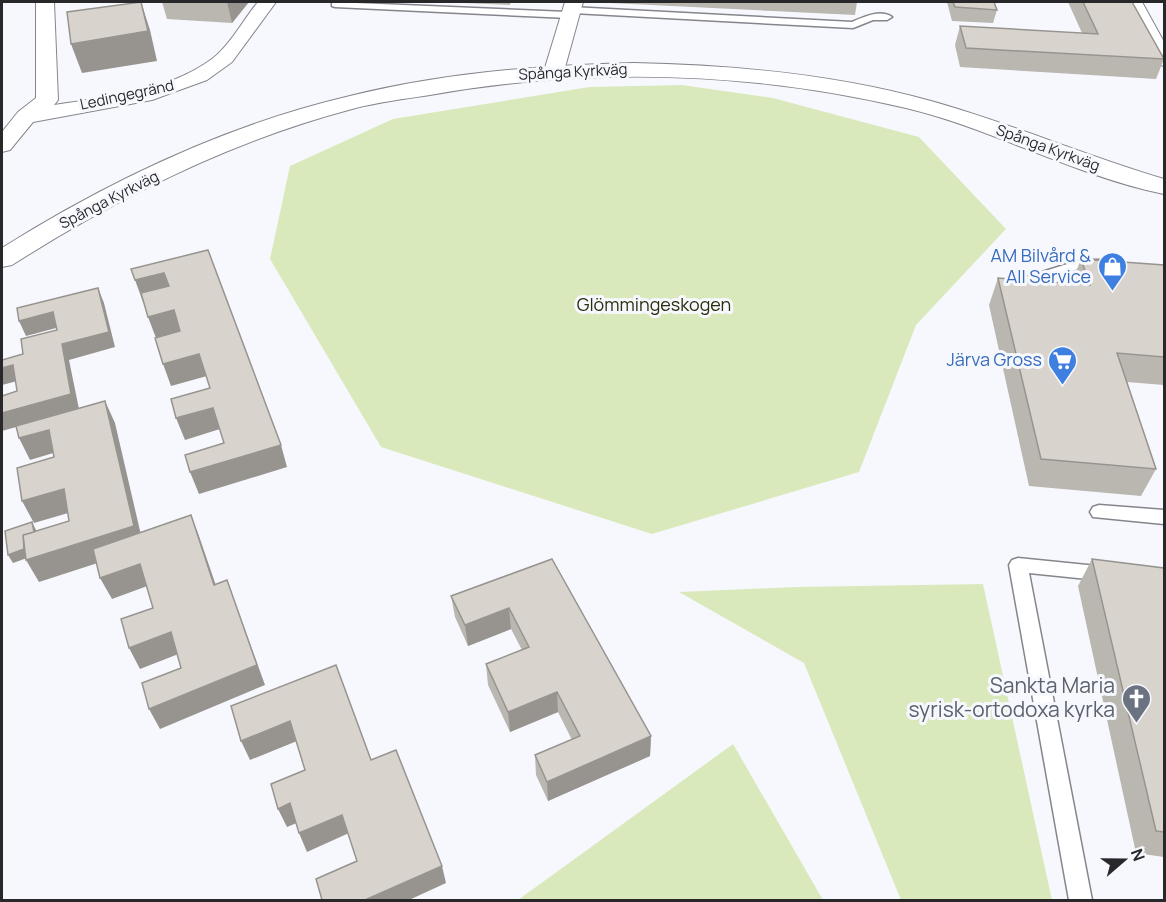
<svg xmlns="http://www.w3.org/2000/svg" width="1166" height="902" font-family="Manrope,sans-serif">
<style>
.green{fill:#dae9bb}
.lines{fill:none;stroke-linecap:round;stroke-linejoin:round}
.lane-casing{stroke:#85868c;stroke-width:3}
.street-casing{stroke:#85868c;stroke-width:2}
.secondary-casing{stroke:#85868c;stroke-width:2}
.lane{fill:#fff;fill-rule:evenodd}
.street{fill:#fff;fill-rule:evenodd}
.secondary{fill:#fff;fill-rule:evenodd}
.wall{fill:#bab6b0}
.shaded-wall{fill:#979490}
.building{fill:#d8d4cd;stroke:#979490;stroke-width:1.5}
.labels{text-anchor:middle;stroke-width:6;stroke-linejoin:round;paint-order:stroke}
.far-street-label{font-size:15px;fill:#28282b;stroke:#f7f8fe}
.shop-label{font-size:18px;fill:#366cbe;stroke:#f7f8fe;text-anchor:end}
.park-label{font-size:18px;fill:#28310b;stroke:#f7f8fe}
.near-worship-label{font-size:21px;fill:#5b616d;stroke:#f7f8fe;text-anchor:end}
</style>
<rect width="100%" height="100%" fill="#f7f8fe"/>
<g class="green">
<path d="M 682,85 L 773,98 L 919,137 L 1006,229 L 916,325 L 859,472 L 652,534 L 381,447 L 270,259 L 290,166 L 393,119 L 589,87 Z"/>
<path d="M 983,584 L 1052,900 L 901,900 L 804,663 L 679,592 L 796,587 Z"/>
<path d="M 733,744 L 823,900 L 518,900 Z"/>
</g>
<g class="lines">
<defs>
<g id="lane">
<path d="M 332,2 L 567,12 L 568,8 L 571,7 L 852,22 C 864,17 880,9 892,17 L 887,20 L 873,20 L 853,28 L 573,13 L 573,17 L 569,18 L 335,7 L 332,6 Z"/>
<path d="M 1080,260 L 1100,260 L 1107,264 L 1100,268 L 1081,268 L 1038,282 L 1041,302 L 1034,306 L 1029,305 L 1024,280 L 1026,277 Z"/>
<path d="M 1099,505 L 1164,510 L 1164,524 L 1093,517 L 1090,512 L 1093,507 Z"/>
<path d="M 1018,558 L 1107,567 L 1113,569 L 1116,574 L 1113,579 L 1107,581 L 1029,573 L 1092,900 L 1069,900 L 1009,565 L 1012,560 Z"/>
</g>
<g id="street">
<path d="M 36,2 L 54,2 L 58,100 L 54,105 C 107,97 167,92 212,59 C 231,44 243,20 258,2 L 276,2 L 232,62 L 207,80 L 152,100 L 33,122 L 10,150 L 2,152 L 2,132 L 18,112 L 36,98 Z"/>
<path d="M 565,2 L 583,2 L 564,71 L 561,75 L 547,75 L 544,71 Z"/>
<path d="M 1124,2 L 1142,2 L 1164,42 L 1164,66 L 1157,64 L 1154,60 Z"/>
</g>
<path id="secondary" d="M 634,63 C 733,65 835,74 931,101 C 1010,123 1086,156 1164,179 L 1164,194 C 1075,176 994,129 906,108 C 749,71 588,67 430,95 C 404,99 378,102 352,109 C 231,141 117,198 12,265 L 2,267 L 2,248 C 109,181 226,125 350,96 C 442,73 539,65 634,63 Z"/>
</defs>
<use href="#lane" class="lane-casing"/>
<use href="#street" class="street-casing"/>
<use href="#secondary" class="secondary-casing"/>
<use href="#lane" class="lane"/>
<use href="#street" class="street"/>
<use href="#secondary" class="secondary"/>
</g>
<g class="wall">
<path d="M 162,2 L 249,2 L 232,23 L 167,19 Z"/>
<path d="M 464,2 L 511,2 L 510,5 L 464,3 Z"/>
<path d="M 610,2 L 857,2 L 855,15 L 610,3 Z"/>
<path d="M 947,2 L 994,2 L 997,10 L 993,23 L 952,21 Z"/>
<path d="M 1068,2 L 1132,2 L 1164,59 L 1156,79 L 960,67 L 955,45 L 960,26 L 1082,33 Z"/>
<path d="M 1081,259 L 1164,265 L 1164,385 L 1127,382 L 1156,469 L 1141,496 L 1029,486 L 989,305 L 998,278 L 1071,284 Z"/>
<path d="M 552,559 L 651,736 L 650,756 L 548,801 L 536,775 L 535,755 L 572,740 L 558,712 L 510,732 L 488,685 L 486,664 L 522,650 L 511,629 L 468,646 L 455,617 L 451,596 Z"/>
<path d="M 1092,559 L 1164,568 L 1164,857 L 1136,853 L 1078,586 Z"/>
</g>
<g class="shaded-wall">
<path d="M 141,2 L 150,30 L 157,61 L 82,73 L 71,44 Z"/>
<path d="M 227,2 L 249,2 L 232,23 Z"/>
<path d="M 164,273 L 172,294 L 143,302 L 135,280 Z"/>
<path d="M 98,288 L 104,303 L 115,347 L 69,360 L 79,409 L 2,431 L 2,413 Z"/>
<path d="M 174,310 L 181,332 L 156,338 L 148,317 Z"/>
<path d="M 53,312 L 60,327 L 26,336 L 19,321 Z"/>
<path d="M 199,354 L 207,376 L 171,386 L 163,364 Z"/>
<path d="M 13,365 L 21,380 L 2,385 L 2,368 Z"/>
<path d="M 105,401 L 115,423 L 144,548 L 39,582 L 26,560 L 134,526 Z"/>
<path d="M 213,408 L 220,429 L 185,440 L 176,418 Z"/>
<path d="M 49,430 L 60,451 L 30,460 L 19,438 Z"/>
<path d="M 281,445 L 287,467 L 199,494 L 190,472 Z"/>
<path d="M 64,489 L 75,511 L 34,523 L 22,501 Z"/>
<path d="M 191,515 L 199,536 L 223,606 L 214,585 Z"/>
<path d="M 32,522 L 36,530 L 41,553 L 13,563 L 8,555 Z"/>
<path d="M 140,564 L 150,585 L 112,599 L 100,578 Z"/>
<path d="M 227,580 L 265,685 L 160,729 L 149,709 L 257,665 Z"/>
<path d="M 509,608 L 511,629 L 468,646 L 465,625 Z"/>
<path d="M 171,632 L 181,653 L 140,669 L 129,648 Z"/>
<path d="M 557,692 L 558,712 L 510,732 L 508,712 Z"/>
<path d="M 290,721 L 297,741 L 250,760 L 241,741 Z"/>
<path d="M 651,736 L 650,756 L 548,801 L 547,782 Z"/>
<path d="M 290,803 L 299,822 L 287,827 L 278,809 Z"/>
<path d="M 342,815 L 349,833 L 307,852 L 299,833 Z"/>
<path d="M 442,866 L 446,883 L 409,900 L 365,900 Z"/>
</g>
<g class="building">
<path d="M 141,2 L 148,31 L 71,44 L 67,12 Z"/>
<path d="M 953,2 L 994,2 L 997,10 L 955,7 Z"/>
<path d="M 1083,2 L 1132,2 L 1164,59 L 966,48 L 960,26 L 1098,34 Z"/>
<path d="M 208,250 L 281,445 L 190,472 L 185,455 L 224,443 L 213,408 L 176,418 L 171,399 L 210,388 L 199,354 L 163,364 L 155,338 L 180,331 L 174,310 L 148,317 L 141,293 L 169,286 L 164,273 L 135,280 L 131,269 Z"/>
<path d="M 1081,259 L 1164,265 L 1164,357 L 1117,353 L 1156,469 L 1041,459 L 998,278 L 1090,285 Z"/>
<path d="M 98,288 L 109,332 L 62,344 L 71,394 L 2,413 L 2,396 L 17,391 L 13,365 L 2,368 L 2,360 L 23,354 L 21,339 L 57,330 L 53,312 L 19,321 L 17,308 Z"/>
<path d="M 105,401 L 134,526 L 26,560 L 23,535 L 69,521 L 64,489 L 22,501 L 17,468 L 54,457 L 49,430 L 19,438 L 16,426 Z"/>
<path d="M 191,515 L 214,585 L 227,580 L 257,665 L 149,709 L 142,683 L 181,668 L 171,632 L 129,648 L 121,619 L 153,608 L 140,564 L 100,578 L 93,549 Z"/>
<path d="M 32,522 L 34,532 L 23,535 L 24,549 L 8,555 L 5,531 Z"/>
<path d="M 552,559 L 651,736 L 547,782 L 535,755 L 580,736 L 557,692 L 508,712 L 486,664 L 529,647 L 509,608 L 465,625 L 451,596 Z"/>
<path d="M 1092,559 L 1164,568 L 1164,832 L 1156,831 Z"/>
<path d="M 336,665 L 371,760 L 396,750 L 442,866 L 365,900 L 322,900 L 316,879 L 357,861 L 342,815 L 299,833 L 290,803 L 278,809 L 271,784 L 305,770 L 290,721 L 241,741 L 231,706 Z"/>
</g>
<defs>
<symbol id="shop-pin" viewBox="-11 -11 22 30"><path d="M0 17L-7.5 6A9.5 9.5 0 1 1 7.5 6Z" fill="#3f7fe0" stroke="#f7f8fe"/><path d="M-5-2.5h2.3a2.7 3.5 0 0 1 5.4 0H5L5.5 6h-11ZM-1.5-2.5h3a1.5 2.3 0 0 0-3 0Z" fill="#fff"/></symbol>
<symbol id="supermarket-pin" viewBox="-11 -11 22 30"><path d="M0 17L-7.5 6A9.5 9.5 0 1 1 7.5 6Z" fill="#3f7fe0" stroke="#f7f8fe"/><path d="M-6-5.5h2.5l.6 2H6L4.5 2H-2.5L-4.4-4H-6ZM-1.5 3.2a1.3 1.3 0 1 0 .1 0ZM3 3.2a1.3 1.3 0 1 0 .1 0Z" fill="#fff"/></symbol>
<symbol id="church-pin" viewBox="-11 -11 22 30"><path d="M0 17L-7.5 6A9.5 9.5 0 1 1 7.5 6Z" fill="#6b7280" stroke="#f7f8fe"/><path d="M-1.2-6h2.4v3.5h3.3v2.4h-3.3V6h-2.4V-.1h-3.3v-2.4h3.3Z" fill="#fff"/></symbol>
</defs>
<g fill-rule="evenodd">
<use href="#shop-pin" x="1096" y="250" width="33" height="45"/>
<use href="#supermarket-pin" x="1046" y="344" width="33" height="45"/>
<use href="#church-pin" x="1120" y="682" width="33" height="45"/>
</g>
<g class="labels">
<g class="far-street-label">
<text transform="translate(573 72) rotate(-3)" y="5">Spånga Kyrkväg</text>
<text transform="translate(127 95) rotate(-12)" y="5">Ledingegränd</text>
<text transform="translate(1048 148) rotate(20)" y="5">Spånga Kyrkväg</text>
<text transform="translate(109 200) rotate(-27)" y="5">Spånga Kyrkväg</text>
</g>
<g class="shop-label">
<text x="1091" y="262">AM Bilvård &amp;<tspan x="1091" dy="21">All Service</tspan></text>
<text x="1042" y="366">Järva Gross</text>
</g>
<g class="park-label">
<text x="654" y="311">Glömmingeskogen</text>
</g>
<g class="near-worship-label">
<text x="1115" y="693">Sankta Maria<tspan x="1115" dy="24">syrisk-ortodoxa kyrka</tspan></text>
</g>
</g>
<rect width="1166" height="902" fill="none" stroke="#28282b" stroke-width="6"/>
<g transform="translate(1124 860) rotate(70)" stroke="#f7f8fe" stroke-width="4.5" paint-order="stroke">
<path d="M0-4.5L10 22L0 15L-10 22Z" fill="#28282b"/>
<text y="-9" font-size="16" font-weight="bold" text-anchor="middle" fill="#28282b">N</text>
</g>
</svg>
